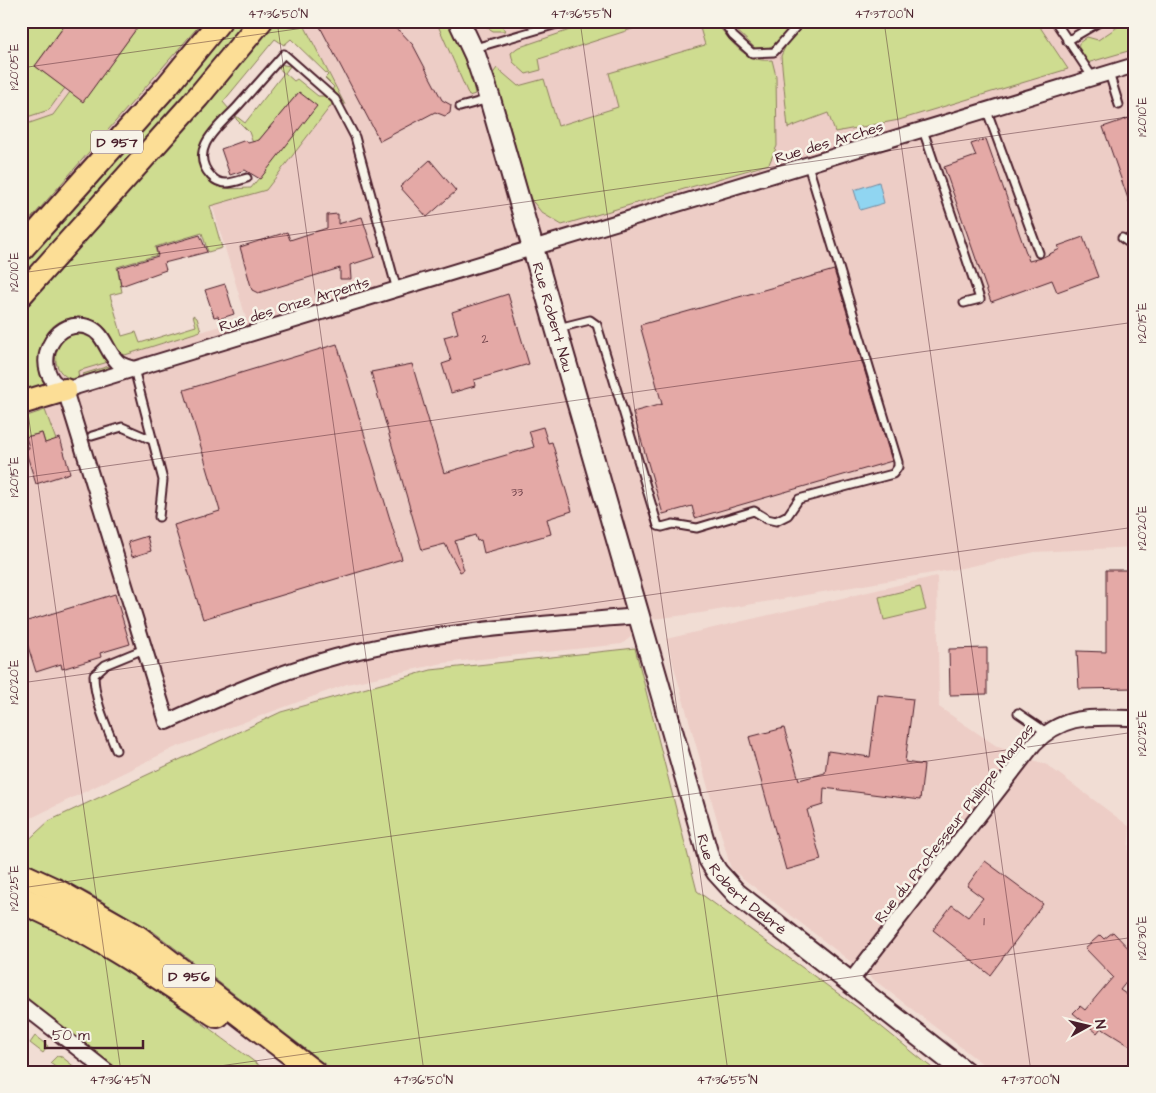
<svg xmlns="http://www.w3.org/2000/svg" width="1156" height="1093" font-family="'Architects Daughter',sans-serif">
<style>
.built{fill:#edcdc6;fill-rule:evenodd}
.green{fill:#cedc90;stroke:#8c7e5e}
.water{fill:#90d5f1;stroke:#748ca2}
.building{fill:#e4a9a6;stroke:#4a1f2b}
.lines{fill:none;stroke-linecap:round;stroke-linejoin:round}
.lane-casing{stroke:#4a1f2b;stroke-width:11}
.street-casing{stroke:#4a1f2b;stroke-width:18}
.secondary-casing{stroke:#4a1f2b;stroke-width:24}
.primary-casing{stroke:#4a1f2b;stroke-width:26}
.highway-casing{stroke:#4a1f2b;stroke-width:30}
.lane{stroke:#f7f3e8;stroke-width:7}
.street{stroke:#f7f3e8;stroke-width:14}
.secondary{stroke:#f7f3e8;stroke-width:20}
.primary{stroke:#fcde96;stroke-width:22}
.highway{stroke:#fcde96;stroke-width:26}
.ticks{fill:none;stroke:#4a1f2b;stroke-width:1;stroke-opacity:0.45}
.labels{text-anchor:middle;stroke-width:5;stroke-linejoin:round;paint-order:stroke}
.number-label{font-size:12px;fill:#70424a}
.shield{fill:#f7f3e8;stroke:#7e5f64;stroke-width:1}
.shield-label{font-size:14px;font-weight:bold;fill:#4a1f2b}
.street-label{font-size:15px;fill:#4a1f2b;stroke:#f7f3e8}
.neatline{fill:none;stroke:#4a1f2b;stroke-width:2}
.ticks-label{font-size:12px;text-anchor:middle;fill:#4a1f2b}
</style>
<rect width="100%" height="100%" fill="#f1ddd4"/>
<filter id="ink" filterUnits="userSpaceOnUse"><feTurbulence type="fractalNoise" baseFrequency=".02" numOctaves="2"/><feDisplacementMap in="SourceGraphic" scale="10" xChannelSelector="R" yChannelSelector="G"/><feConvolveMatrix kernelMatrix="1 2 1 2 8 2 1 2 1" color-interpolation-filters="sRGB"/></filter>
<g filter="url(#ink)">
<g class="built">
<path d="M 21,21 L 282,21 L 191,134 L 212,205 L 266,190 L 333,103 L 345,104 L 302,21 L 1135,21 L 1135,547 L 1035,552 L 962,568 L 701,613 L 653,619 L 622,644 L 443,663 L 347,684 L 174,748 L 21,823 ZM 201,168 L 246,318 L 132,353 L 71,271 Z"/>
<path d="M 937,576 L 939,707 L 998,747 L 1047,765 L 1130,827 L 1128,853 L 1135,853 L 1135,1072 L 993,1072 L 731,869 L 666,639 Z"/>
</g>
<g class="green">
<path d="M 21,21 L 59,21 L 64,26 L 35,66 L 65,88 L 49,110 L 21,119 Z"/>
<path d="M 142,21 L 203,21 L 21,230 L 21,126 L 53,115 L 70,92 L 83,101 Z"/>
<path d="M 229,21 L 248,21 L 21,283 L 21,261 L 102,172 Z"/>
<path d="M 274,21 L 302,21 L 345,105 L 332,90 L 334,87 L 325,78 L 328,75 L 291,39 L 284,45 L 275,39 L 223,102 L 229,109 C 223,116 214,123 209,132 C 196,151 197,177 221,187 C 229,190 243,188 251,188 L 316,106 L 299,92 L 254,146 L 249,132 L 236,119 L 236,116 L 245,123 L 284,73 L 276,66 L 279,64 L 290,66 L 285,73 L 294,81 L 297,79 L 318,96 L 324,96 L 333,103 L 266,190 L 210,206 L 222,248 L 208,252 L 202,233 L 155,247 L 157,255 L 117,267 L 122,292 L 110,295 L 122,336 L 136,332 L 140,343 L 196,326 L 193,315 L 197,318 L 201,331 L 125,355 C 113,351 112,333 102,325 C 84,312 52,315 45,340 C 42,350 47,376 48,387 L 21,393 L 21,314 L 192,121 Z"/>
<path d="M 436,21 L 448,21 L 471,75 L 475,94 L 469,96 Z"/>
<path d="M 478,21 L 505,21 L 502,25 L 505,31 L 493,31 Z"/>
<path d="M 596,21 L 657,21 L 539,59 L 541,70 L 526,74 L 513,62 L 511,53 L 517,48 Z"/>
<path d="M 698,21 L 714,21 C 732,41 743,63 772,60 L 776,76 L 777,146 L 769,164 L 562,225 L 542,213 L 530,198 L 503,103 L 499,105 L 491,76 L 497,68 L 518,86 L 544,79 L 558,126 L 618,107 L 609,73 L 705,45 Z"/>
<path d="M 727,21 L 794,21 C 783,34 775,52 756,49 Z"/>
<path d="M 807,21 L 1036,21 L 1068,69 L 899,120 L 835,132 L 828,113 L 788,128 L 781,56 L 786,45 Z"/>
<path d="M 1121,21 L 1135,22 L 1135,49 L 1087,63 L 1078,51 L 1079,43 L 1087,37 L 1098,40 L 1122,24 Z"/>
<path d="M 73,333 C 96,336 98,343 108,362 L 78,371 L 79,380 C 60,380 49,361 60,343 C 63,339 69,336 73,333 Z"/>
<path d="M 109,366 L 109,370 L 84,379 L 83,374 Z"/>
<path d="M 45,410 L 56,440 L 45,443 L 42,433 L 21,438 L 21,418 Z"/>
<path d="M 920,587 L 926,610 L 884,620 L 879,597 Z"/>
<path d="M 635,648 L 697,891 L 862,1011 L 937,1072 L 335,1072 L 154,932 L 90,894 L 21,860 L 21,847 L 49,821 L 281,712 L 431,670 Z"/>
<path d="M 21,915 C 112,954 189,1013 268,1072 L 122,1072 L 21,997 Z"/>
<path d="M 35,1036 L 48,1046 L 43,1053 L 30,1043 Z"/>
<path d="M 57,1056 L 62,1057 L 81,1072 L 56,1072 L 58,1069 L 50,1063 Z"/>
</g>
<path class="water" d="M 879,182 L 884,203 L 860,210 L 854,190 Z"/>
<g class="building">
<path d="M 68,21 L 142,21 L 83,102 L 35,66 Z"/>
<path d="M 317,21 L 392,21 L 391,26 L 401,32 L 413,45 L 442,100 L 451,105 L 450,113 L 445,116 L 435,112 L 380,141 Z"/>
<path d="M 299,92 L 317,106 L 260,179 L 245,170 L 230,175 L 221,149 L 246,140 L 248,143 L 259,140 Z"/>
<path d="M 1135,116 L 1135,212 L 1133,213 L 1103,127 Z"/>
<path d="M 986,139 L 1029,261 L 1041,258 L 1060,249 L 1058,246 L 1083,237 L 1098,277 L 1057,292 L 1052,280 L 991,302 L 944,167 L 976,156 L 971,144 Z"/>
<path d="M 430,160 L 456,191 L 427,217 L 400,187 Z"/>
<path d="M 338,214 L 338,224 L 362,217 L 375,257 L 350,265 L 351,279 L 340,279 L 340,268 L 258,293 L 252,290 L 240,247 L 287,232 L 290,240 L 327,228 L 327,215 Z"/>
<path d="M 200,235 L 207,252 L 164,263 L 166,270 L 121,286 L 118,268 L 158,256 L 156,248 Z"/>
<path d="M 834,270 L 892,461 L 695,518 L 692,506 L 663,514 L 633,412 L 662,404 L 640,325 Z"/>
<path d="M 225,284 L 234,314 L 219,319 L 218,316 L 214,317 L 205,290 Z"/>
<path d="M 508,294 L 529,364 L 474,380 L 475,386 L 451,393 L 442,364 L 451,361 L 444,337 L 458,333 L 452,312 Z"/>
<path d="M 337,344 L 402,559 L 203,619 L 174,525 L 220,511 L 184,390 Z"/>
<path d="M 412,364 L 444,473 L 534,447 L 529,431 L 543,427 L 548,443 L 552,442 L 572,511 L 547,519 L 551,534 L 484,553 L 481,540 L 477,541 L 475,535 L 455,541 L 464,570 L 460,572 L 445,544 L 422,550 L 371,372 Z"/>
<path d="M 42,433 L 45,443 L 60,438 L 70,473 L 36,484 L 25,449 L 29,448 L 26,437 Z"/>
<path d="M 147,536 L 151,551 L 132,557 L 128,542 Z"/>
<path d="M 1106,570 L 1135,570 L 1135,688 L 1079,689 L 1077,651 L 1106,652 Z"/>
<path d="M 115,594 L 130,644 L 100,653 L 101,657 L 62,669 L 61,664 L 36,672 L 25,637 L 21,638 L 21,623 Z"/>
<path d="M 987,648 L 987,694 L 950,695 L 949,649 Z"/>
<path d="M 878,695 L 913,699 L 905,762 L 924,765 L 920,800 L 824,788 L 823,805 L 807,810 L 821,860 L 786,870 L 749,737 L 784,728 L 799,780 L 825,773 L 828,751 L 870,757 Z"/>
<path d="M 985,861 L 1043,904 L 990,975 L 933,930 L 952,905 L 968,917 L 983,898 L 967,886 Z"/>
<path d="M 1113,932 L 1135,955 L 1135,971 L 1120,990 L 1135,1000 L 1135,1049 L 1101,1028 L 1097,1033 L 1073,1013 L 1080,1006 L 1085,1010 L 1113,977 L 1085,948 L 1100,935 L 1104,939 Z"/>
</g>
<g class="lines">
<defs>
<g id="lane">
<path d="M 723,21 L 733,36 L 752,53 L 774,52 L 801,21"/>
<path d="M 1055,21 L 1093,78"/>
<path d="M 1067,41 L 1101,21"/>
<path d="M 475,48 L 567,21"/>
<path d="M 1109,73 L 1119,105"/>
<path d="M 460,107 L 489,99"/>
<path d="M 987,111 L 1039,253"/>
<path d="M 923,130 L 980,299 L 964,303"/>
<path d="M 247,178 C 234,182 222,188 211,176 C 186,149 222,124 238,106 C 253,89 269,71 284,54 L 335,99 L 355,137 L 397,290"/>
<path d="M 1122,238 L 1135,247"/>
<path d="M 558,328 L 590,320 L 597,325 L 658,526 L 662,527 L 673,524 L 697,528 L 754,511 L 767,519 L 776,521 L 788,515 L 799,499 L 893,474 L 898,467 L 898,462 L 808,165"/>
<path d="M 134,369 L 163,480 L 159,517"/>
<path d="M 92,436 L 122,427 L 152,440"/>
<path d="M 1018,713 L 1046,732"/>
<path d="M 116,750 C 107,727 94,700 94,675 L 105,665 L 144,649"/>
</g>
<g id="street">
<path d="M 134,369 C 130,368 124,366 120,364 C 106,354 106,333 88,327 C 58,317 34,357 53,381 C 56,384 61,387 65,390 L 167,722 C 230,693 292,666 359,651 C 450,629 544,624 638,616"/>
<path d="M 65,390 L 1135,65"/>
<path d="M 850,982 L 1034,744 C 1066,712 1093,718 1135,718"/>
<path d="M 21,1004 L 108,1072"/>
</g>
<g id="secondary">
<path id="s1" d="M 459,21 L 475,55 L 490,99 L 709,859 L 717,872 L 737,894 L 965,1072"/>
</g>
<g id="primary">
<path d="M 21,250 L 167,86 L 220,21"/>
<path d="M 21,295 L 198,97 L 261,21"/>
<path d="M 21,403 L 65,390"/>
<path d="M 21,874 L 58,891 L 137,936 L 314,1072"/>
</g>
<path id="highway" d="M 21,900 C 91,929 154,972 217,1014"/>
</defs>
<use href="#lane" class="lane-casing"/>
<use href="#street" class="street-casing"/>
<use href="#secondary" class="secondary-casing"/>
<use href="#primary" class="primary-casing"/>
<use href="#highway" class="highway-casing"/>
<use href="#lane" class="lane"/>
<use href="#street" class="street"/>
<use href="#secondary" class="secondary"/>
<use href="#primary" class="primary"/>
<use href="#highway" class="highway"/>
</g>
</g>
<path class="ticks" d="M 277,21 L 424,1072M 580,21 L 728,1072M 884,21 L 1031,1072M 21,68 L 353,21M 21,273 L 1135,116M 21,363 L 121,1072M 21,478 L 1135,322M 21,683 L 1135,527M 21,888 L 1135,732M 177,1072 L 1135,937"/>
<g class="labels">
<g class="number-label">
<text x="485" y="343">2</text>
<text x="517" y="496">33</text>
<text x="984" y="925">1</text>
</g>
<g class="shield">
<rect x="91" y="130.5" width="52" height="23" rx="4"/>
<rect x="163" y="964.5" width="52" height="23" rx="4"/>
</g>
<g class="shield-label">
<text x="117" y="147">D 957</text>
<text x="189" y="981">D 956</text>
</g>
<g class="street-label">
<text transform="translate(829 142) rotate(-17)" y="5">Rue des Arches</text>
<text transform="translate(294 304) rotate(-17)" y="5">Rue des Onze Arpents</text>
<text dy="5" stroke="none"><textPath href="#s1" startOffset="311">Rue Robert Nau</textPath></text>
<text transform="translate(954 823) rotate(-52)" y="5">Rue du Professeur Philippe Maupas</text>
<text dy="5" stroke="none"><textPath href="#s1" startOffset="915">Rue Robert Debré</textPath></text>
</g>
</g>
<rect width="1156" height="1093" fill="none" stroke="#f7f3e8" stroke-width="55"/>
<g transform="translate(1088 1026) rotate(82)" stroke="#f7f3e8" stroke-width="4" paint-order="stroke">
<path d="M0-4L9 19L0 12L-9 19Z" fill="#4a1f2b"/>
<text y="-8" font-size="14" font-weight="bold" text-anchor="middle" fill="#4a1f2b">N</text>
</g>
<path d="M45 1040v8h98v-8" fill="none" stroke="#4a1f2b" stroke-width="2.5"/>
<text x="52" y="1040" font-size="15" fill="#4a1f2b" stroke="#f7f3e8" stroke-width="4" paint-order="stroke">50 m</text>
<rect x="28" y="28" width="1100" height="1038" class="neatline"/>
<g class="ticks-label">
<text x="278" y="18">47°36'50"N</text>
<text x="581" y="18">47°36'55"N</text>
<text x="884" y="18">47°37'00"N</text>
<text transform="translate(14 67) rotate(-90)" y="4">1°20'05"E</text>
<text transform="translate(1142 117) rotate(-90)" y="4">1°20'10"E</text>
<text transform="translate(14 272) rotate(-90)" y="4">1°20'10"E</text>
<text transform="translate(1142 323) rotate(-90)" y="4">1°20'15"E</text>
<text transform="translate(14 477) rotate(-90)" y="4">1°20'15"E</text>
<text transform="translate(1142 528) rotate(-90)" y="4">1°20'20"E</text>
<text transform="translate(14 682) rotate(-90)" y="4">1°20'20"E</text>
<text transform="translate(1142 733) rotate(-90)" y="4">1°20'25"E</text>
<text transform="translate(14 888) rotate(-90)" y="4">1°20'25"E</text>
<text transform="translate(1142 938) rotate(-90)" y="4">1°20'30"E</text>
<text x="120" y="1084">47°36'45"N</text>
<text x="423" y="1084">47°36'50"N</text>
<text x="727" y="1084">47°36'55"N</text>
<text x="1030" y="1084">47°37'00"N</text>
</g>
</svg>
